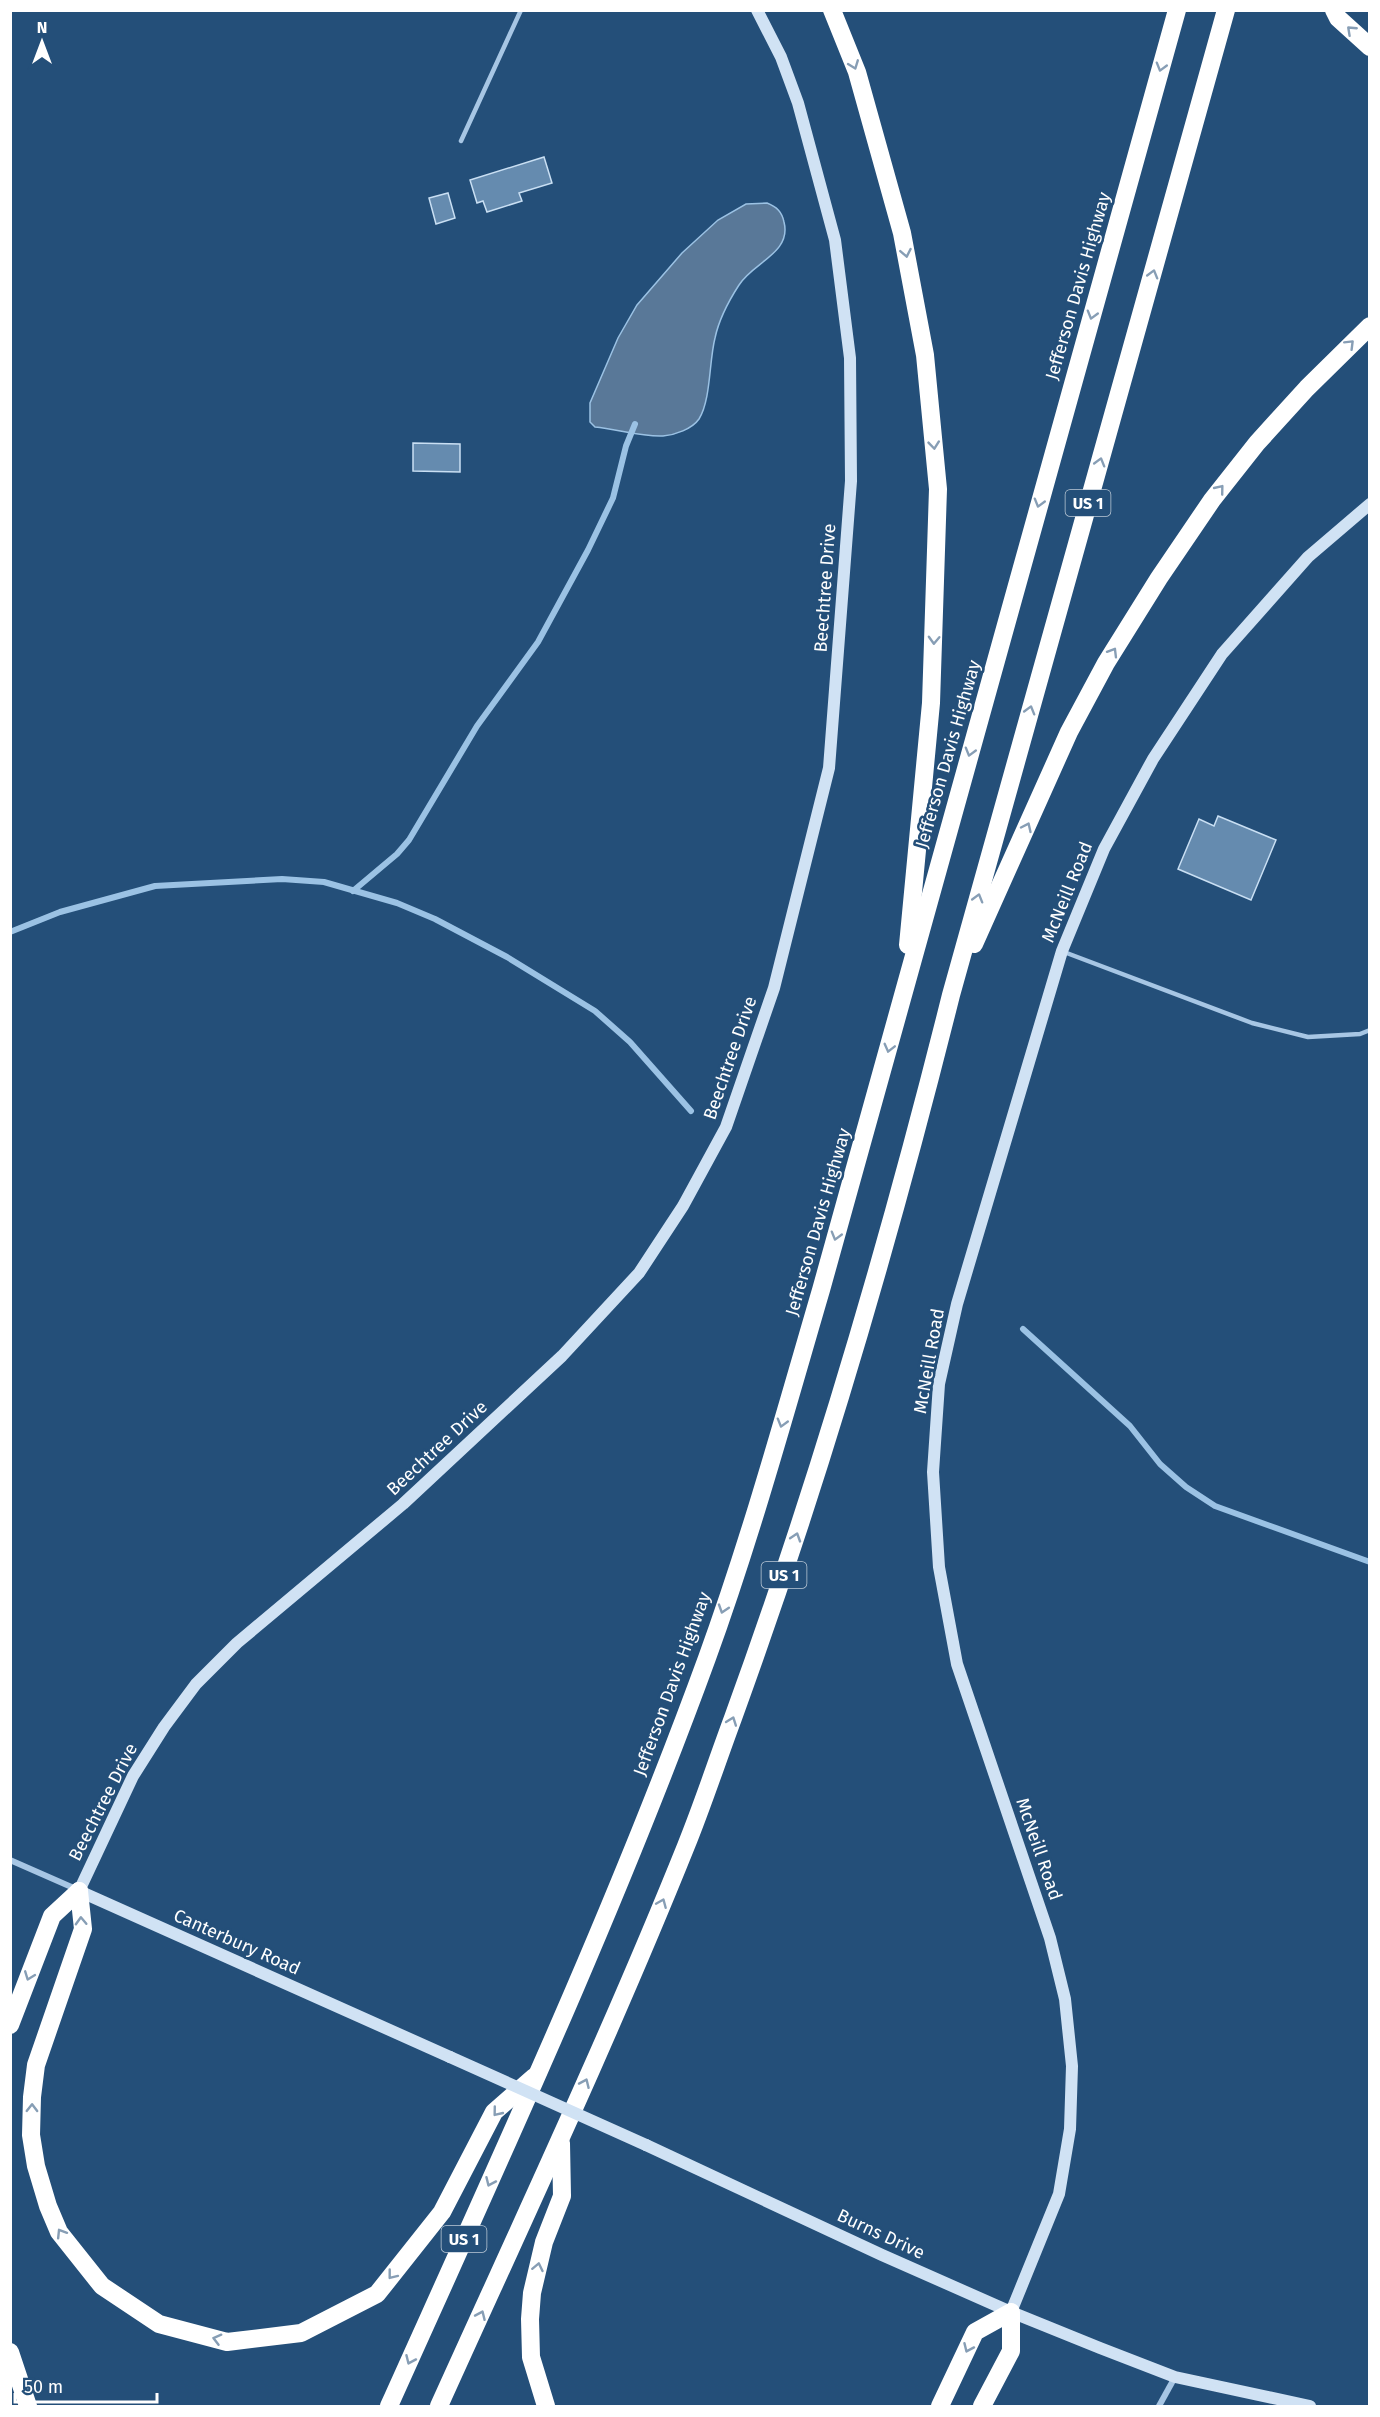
<svg xmlns="http://www.w3.org/2000/svg" width="1380" height="2417" font-family="'Fira Sans',sans-serif">
<style>
.water{fill:#597898;stroke:#9bc2e4;stroke-width:1.5}
.lines{fill:none;stroke-linecap:round;stroke-linejoin:round}
.stream{stroke:#9bc2e4;stroke-width:6}
.building{fill:#658baf;stroke:#c9dff3;stroke-width:1.5}
.lane{stroke:#a7c6e4;stroke-width:4.5}
.street{stroke:#a7c6e4;stroke-width:6}
.secondary{stroke:#d0e2f4;stroke-width:12}
.highway{stroke:#fff;stroke-width:18}
.secondary-bridge{stroke:#d0e2f4;stroke-width:12}
.oneway{stroke:#879eb5}
.labels{text-anchor:middle;stroke-width:5;stroke-linejoin:round;paint-order:stroke}
.shield{fill:#244f79;stroke:#bdcad7;stroke-width:1.5}
.shield-label{font-size:16px;font-weight:bold;fill:#fff}
.street-label{font-size:18px;fill:#fff;stroke:#244f79}
</style>
<rect width="100%" height="100%" fill="#244f79"/>
<path class="water" d="M 767,203 C 777,207 782,212 784,222 C 792,253 752,263 739,285 C 728,302 719,319 715,338 C 709,361 711,400 699,419 C 692,429 675,435 663,436 C 641,437 617,429 595,427 L 590,422 L 590,403 L 618,338 L 637,305 L 682,253 L 718,220 L 746,204 Z"/>
<g class="lines">
<g class="stream">
<path d="M 353,891 L 397,854 L 409,840 L 477,726 L 538,642 L 588,550 L 613,498 L 626,446 L 635,424"/>
<path d="M 10,932 L 60,912 L 155,886 L 282,879 L 324,882 L 397,903 L 435,919 L 507,957 L 595,1011 L 630,1042 L 691,1111"/>
<path d="M 1023,1329 L 1130,1426 L 1160,1464 L 1186,1487 L 1215,1506 L 1370,1562"/>
</g>
</g>
<g class="building">
<path d="M 544,157 L 552,183 L 519,193 L 522,201 L 487,212 L 483,201 L 477,203 L 470,180 Z"/>
<path d="M 448,193 L 455,218 L 436,224 L 429,198 Z"/>
<path d="M 413,443 L 460,444 L 460,472 L 413,471 Z"/>
<path d="M 1218,816 L 1276,840 L 1251,900 L 1178,869 L 1199,819 L 1214,826 Z"/>
</g>
<g class="lines">
<g class="lane">
<path d="M 461,141 L 521,10"/>
<path d="M 1064,952 L 1252,1023 L 1308,1037 L 1360,1034 L 1370,1030"/>
</g>
<g class="street">
<path d="M 10,1860 L 76,1889"/>
<path d="M 1159,2406 L 1175,2377"/>
</g>
<g class="secondary">
<path d="M 450,2057 L 79,1891 L 133,1776 L 164,1727 L 196,1684 L 237,1643 L 403,1504 L 562,1356 L 639,1273 L 683,1206 L 726,1127 L 774,988 L 829,768 L 851,481 L 850,358 L 835,240 L 798,103 L 781,57 L 757,10"/>
<path d="M 646,2145 L 882,2255 L 1011,2312 L 1100,2348 L 1175,2377 L 1310,2406"/>
<path d="M 1011,2312 L 1059,2194 L 1070,2129 L 1072,2066 L 1065,1999 L 1050,1938 L 957,1664 L 939,1567 L 933,1472 L 939,1384 L 957,1304 L 1062,951 L 1104,849 L 1153,759 L 1222,654 L 1308,557 L 1370,504"/>
</g>
<g class="highway">
<path d="M 832,10 L 857,72 L 902,233 L 925,355 L 938,489 L 931,703 L 908,945"/>
<path d="M 1334,10 L 1338,18 L 1370,47"/>
<path d="M 974,944 L 1069,732 L 1106,663 L 1159,578 L 1212,500 L 1257,443 L 1307,388 L 1370,326"/>
<path d="M 79,1891 L 83,1929 L 36,2065 L 32,2097 L 31,2135 L 36,2166 L 48,2206 L 59,2232 L 102,2286 L 159,2324 L 227,2342 L 301,2333 L 377,2294 L 442,2212 L 494,2112 L 534,2077"/>
<path d="M 10,2025 L 52,1916 L 79,1891"/>
<path d="M 10,2352 L 28,2406"/>
<path d="M 389,2406 C 500,2159 614,1913 707,1658 C 751,1537 785,1413 821,1290 L 1177,10"/>
<path d="M 439,2406 C 523,2220 610,2035 686,1846 C 703,1804 717,1761 733,1718 C 819,1482 890,1239 951,995 L 1226,10"/>
<path d="M 546,2406 L 531,2357 L 530,2319 L 532,2293 L 544,2242 L 562,2196 L 561,2143"/>
<path d="M 940,2406 L 975,2332 L 1011,2312 L 1011,2351 L 982,2406"/>
</g>
<path class="secondary-bridge" d="M 450,2057 L 646,2145"/>
</g>
<defs><path id="oneway-chevron" d="M-2-3.5L2.5 0L-2 3.5" fill="none" stroke-width="1.6" stroke-linecap="round" stroke-linejoin="round" transform="scale(1.5)"/></defs>
<g class="oneway">
<use href="#oneway-chevron" transform="translate(1351 30) rotate(-137)"/>
<use href="#oneway-chevron" transform="translate(854 65) rotate(69)"/>
<use href="#oneway-chevron" transform="translate(1161 67) rotate(106)"/>
<use href="#oneway-chevron" transform="translate(906 253) rotate(79)"/>
<use href="#oneway-chevron" transform="translate(1153 274) rotate(-74)"/>
<use href="#oneway-chevron" transform="translate(1092 315) rotate(106)"/>
<use href="#oneway-chevron" transform="translate(1350 344) rotate(-45)"/>
<use href="#oneway-chevron" transform="translate(934 445) rotate(84)"/>
<use href="#oneway-chevron" transform="translate(1100 462) rotate(-74)"/>
<use href="#oneway-chevron" transform="translate(1220 489) rotate(-51)"/>
<use href="#oneway-chevron" transform="translate(1039 503) rotate(106)"/>
<use href="#oneway-chevron" transform="translate(934 640) rotate(92)"/>
<use href="#oneway-chevron" transform="translate(1113 652) rotate(-59)"/>
<use href="#oneway-chevron" transform="translate(1030 710) rotate(-74)"/>
<use href="#oneway-chevron" transform="translate(970 752) rotate(106)"/>
<use href="#oneway-chevron" transform="translate(1027 827) rotate(-65)"/>
<use href="#oneway-chevron" transform="translate(978 898) rotate(-74)"/>
<use href="#oneway-chevron" transform="translate(889 1048) rotate(104)"/>
<use href="#oneway-chevron" transform="translate(836 1236) rotate(106)"/>
<use href="#oneway-chevron" transform="translate(782 1423) rotate(106)"/>
<use href="#oneway-chevron" transform="translate(796 1537) rotate(-72)"/>
<use href="#oneway-chevron" transform="translate(723 1609) rotate(108)"/>
<use href="#oneway-chevron" transform="translate(732 1721) rotate(-70)"/>
<use href="#oneway-chevron" transform="translate(662 1903) rotate(-67)"/>
<use href="#oneway-chevron" transform="translate(81 1921) rotate(-92)"/>
<use href="#oneway-chevron" transform="translate(29 1976) rotate(111)"/>
<use href="#oneway-chevron" transform="translate(585 2083) rotate(-66)"/>
<use href="#oneway-chevron" transform="translate(32 2108) rotate(-89)"/>
<use href="#oneway-chevron" transform="translate(497 2112) rotate(129)"/>
<use href="#oneway-chevron" transform="translate(490 2182) rotate(114)"/>
<use href="#oneway-chevron" transform="translate(61 2233) rotate(-122)"/>
<use href="#oneway-chevron" transform="translate(538 2267) rotate(-78)"/>
<use href="#oneway-chevron" transform="translate(392 2275) rotate(128)"/>
<use href="#oneway-chevron" transform="translate(481 2315) rotate(-66)"/>
<use href="#oneway-chevron" transform="translate(217 2339) rotate(-165)"/>
<use href="#oneway-chevron" transform="translate(968 2348) rotate(114)"/>
<use href="#oneway-chevron" transform="translate(410 2360) rotate(114)"/>
</g>
<g class="labels">
<g class="shield">
<rect x="1065.5" y="490" width="45" height="26" rx="4.5"/>
<rect x="761.5" y="1562" width="45" height="26" rx="4.5"/>
<rect x="441.5" y="2226" width="45" height="26" rx="4.5"/>
</g>
<g class="shield-label">
<text x="1088" y="509">US 1</text>
<text x="784" y="1581">US 1</text>
<text x="464" y="2245">US 1</text>
</g>
<g class="street-label">
<text transform="translate(1078 286) rotate(-74)" y="6">Jefferson Davis Highway</text>
<text transform="translate(825 588) rotate(-86)" y="6">Beechtree Drive</text>
<text transform="translate(948 754) rotate(-74)" y="6">Jefferson Davis Highway</text>
<text transform="translate(1067 892) rotate(-68)" y="6">McNeill Road</text>
<text transform="translate(730 1058) rotate(-71)" y="6">Beechtree Drive</text>
<text transform="translate(818 1222) rotate(-74)" y="6">Jefferson Davis Highway</text>
<text transform="translate(929 1361) rotate(-80)" y="6">McNeill Road</text>
<text transform="translate(437 1448) rotate(-43)" y="6">Beechtree Drive</text>
<text transform="translate(672 1684) rotate(-70)" y="6">Jefferson Davis Highway</text>
<text transform="translate(103 1802) rotate(-63)" y="6">Beechtree Drive</text>
<text transform="translate(1039 1849) rotate(71)" y="6">McNeill Road</text>
<text transform="translate(237 1942) rotate(24)" y="6">Canterbury Road</text>
<text transform="translate(881 2234) rotate(25)" y="6">Burns Drive</text>
</g>
</g>
<rect width="1380" height="2417" fill="none" stroke="#ffffff" stroke-width="24"/>
<g transform="translate(42 42)" stroke="#244f79" stroke-width="4.5" paint-order="stroke">
<path d="M0-4.5L10 22L0 15L-10 22Z" fill="#ffffff"/>
<text y="-9" font-size="16" font-weight="bold" text-anchor="middle" fill="#ffffff">N</text>
</g>
<path d="M15 2393v9h142v-9" fill="none" stroke="#ffffff" stroke-width="3"/>
<text x="24" y="2393" font-size="18" fill="#ffffff" stroke="#244f79" stroke-width="4.5" paint-order="stroke">50 m</text>
</svg>
